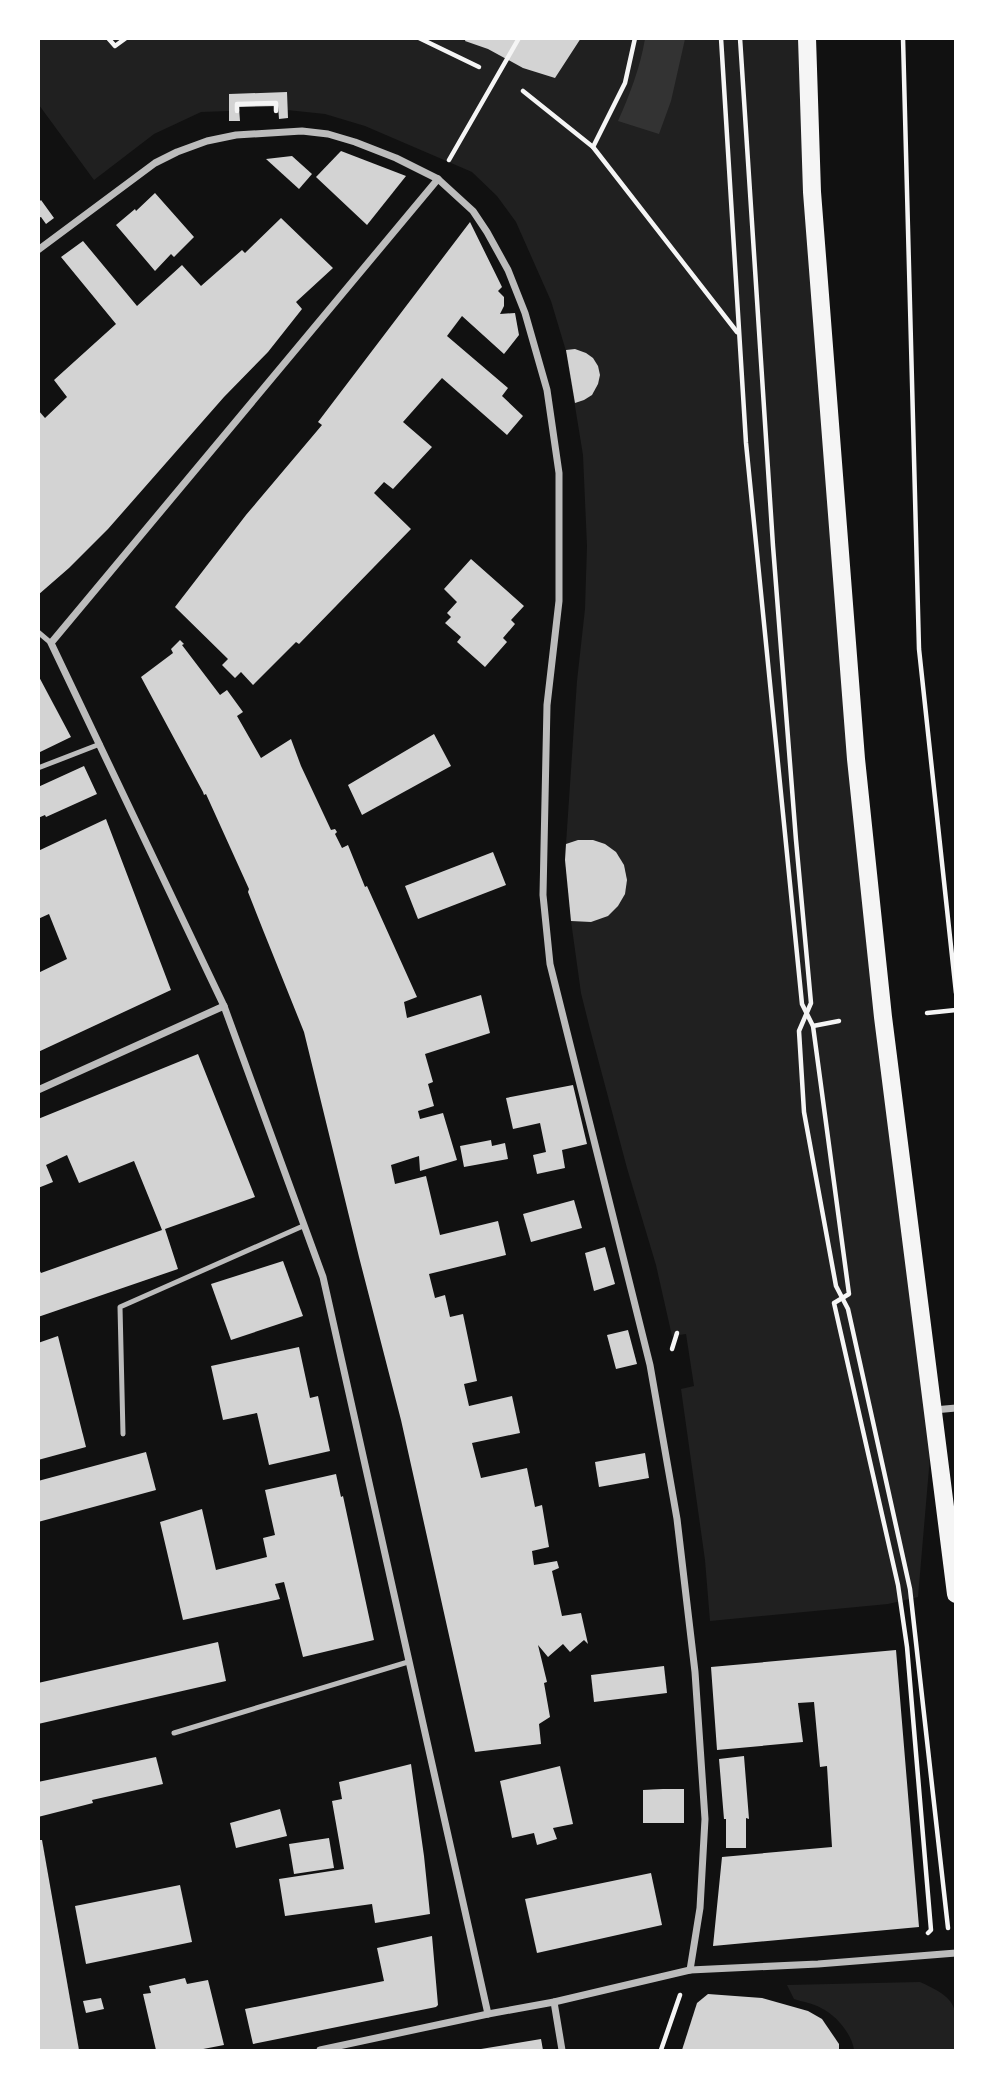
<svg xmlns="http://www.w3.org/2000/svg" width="994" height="2089" font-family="'Work Sans',sans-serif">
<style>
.green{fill:#202020}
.water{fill:#333}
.building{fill:#d3d3d3}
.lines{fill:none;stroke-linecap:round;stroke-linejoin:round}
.path{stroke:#f5f5f5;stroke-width:4.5}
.service{stroke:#bcbcbc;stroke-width:5}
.minor{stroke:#bcbcbc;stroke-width:7}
.primary{stroke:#f5f5f5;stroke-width:18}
</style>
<rect width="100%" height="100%" fill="#111"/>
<g class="green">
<path d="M 39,39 L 807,39 L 856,759 L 934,1410 L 918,1597 L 888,1604 L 710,1621 L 705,1560 L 681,1389 L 694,1386 L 686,1334 L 672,1336 L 656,1265 L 627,1168 L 590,1029 L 581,993 L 571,921 L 566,844 L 577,681 L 585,609 L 587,546 L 583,455 L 566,351 L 551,301 L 516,222 L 497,196 L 472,172 L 365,126 L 325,114 L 287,110 L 286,93 L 229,94 L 229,111 L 201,112 L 154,134 L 94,180 L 39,105 Z"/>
<path d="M 920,1982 C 962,2001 956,2008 955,2050 L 854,2050 C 852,2034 836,2015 821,2008 C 813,2003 802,2002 794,1999 L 787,1985 Z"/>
</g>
<path class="water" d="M 645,39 L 685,39 L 671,101 L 659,134 L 618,121 C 630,94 640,68 645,39 Z"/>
<g class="building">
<path d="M 466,38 L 581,38 L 555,78 L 523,68 L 488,49 L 465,41 Z"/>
<path d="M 287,92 L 288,118 L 279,119 L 278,106 L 239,107 L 240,121 L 229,121 L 229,94 Z"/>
<path d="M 341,151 L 406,176 L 367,225 L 316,177 Z"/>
<path d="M 292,156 L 312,174 L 299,189 L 266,159 Z"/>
<path d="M 155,193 L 194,237 L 174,257 L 171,254 L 155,271 L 116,225 L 135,209 L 136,211 Z"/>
<path d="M 41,200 L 54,218 L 46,224 L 41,217 L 38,218 L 38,203 Z"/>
<path d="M 281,218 L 333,268 L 296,302 L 302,309 L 268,352 L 224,397 L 108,529 L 69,568 L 38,595 L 38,410 L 45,418 L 67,397 L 54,380 L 116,324 L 61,257 L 83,241 L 137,306 L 182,265 L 201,286 L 242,250 L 245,253 Z"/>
<path d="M 470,222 L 502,287 L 498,291 L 504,297 L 504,306 L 500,314 L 515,313 L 519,335 L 504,354 L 462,316 L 447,336 L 508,388 L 502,396 L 523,416 L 507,435 L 442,378 L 403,422 L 432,447 L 393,489 L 384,482 L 374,493 L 411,529 L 299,644 L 296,642 L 253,685 L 241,672 L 235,678 L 222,665 L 228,659 L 175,607 L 246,515 L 322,425 L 318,422 Z"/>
<path d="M 575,349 L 586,353 L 593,358 L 598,366 L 600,375 L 598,384 L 592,395 L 584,400 L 575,403 L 566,350 Z"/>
<path d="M 471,559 L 524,606 L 511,620 L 515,624 L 503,638 L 507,642 L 485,667 L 457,642 L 461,637 L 445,623 L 451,617 L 447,613 L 457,602 L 444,589 Z"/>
<path d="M 180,640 L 184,644 L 182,645 L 220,695 L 227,690 L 243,712 L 237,716 L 261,758 L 291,739 L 301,766 L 331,830 L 335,829 L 337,832 L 335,834 L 342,848 L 348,845 L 365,887 L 367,886 L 417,997 L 404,1002 L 407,1018 L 481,995 L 490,1033 L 425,1054 L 433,1082 L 428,1084 L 434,1106 L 418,1111 L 420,1119 L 443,1113 L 457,1160 L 420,1171 L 419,1156 L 391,1165 L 395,1184 L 426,1176 L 440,1235 L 498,1221 L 506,1255 L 429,1274 L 435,1298 L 445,1295 L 450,1317 L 463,1314 L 477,1381 L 464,1384 L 469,1406 L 512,1396 L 520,1433 L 472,1443 L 481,1478 L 527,1468 L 535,1507 L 542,1505 L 549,1547 L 532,1551 L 534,1565 L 557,1561 L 559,1568 L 552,1571 L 562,1616 L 581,1613 L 588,1644 L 584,1640 L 570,1652 L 563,1644 L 548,1657 L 538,1645 L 547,1682 L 544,1683 L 550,1717 L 539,1724 L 541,1744 L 475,1752 L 401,1420 L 359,1257 L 304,1032 L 263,930 L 248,892 L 249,889 L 206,794 L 204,795 L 203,792 L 141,677 L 173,653 L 171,649 Z"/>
<path d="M 38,675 L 71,737 L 38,753 Z"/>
<path d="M 434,734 L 451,766 L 362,815 L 348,785 Z"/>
<path d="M 84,766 L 97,794 L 46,817 L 45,815 L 38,818 L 38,787 Z"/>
<path d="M 106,819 L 171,990 L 38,1052 L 38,973 L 67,959 L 49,914 L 38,919 L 38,851 Z"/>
<path d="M 578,840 L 593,840 L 605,844 L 616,852 L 624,865 L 627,880 L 625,894 L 618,906 L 608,916 L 591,922 L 571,921 L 565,860 L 566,844 Z"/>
<path d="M 493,852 L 506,885 L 418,919 L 405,886 Z"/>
<path d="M 198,1054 L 255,1197 L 165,1229 L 178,1269 L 38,1317 L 38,1267 L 41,1273 L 162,1230 L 134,1161 L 79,1183 L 67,1155 L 46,1165 L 53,1182 L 38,1188 L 38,1119 Z"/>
<path d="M 573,1085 L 587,1144 L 562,1150 L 565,1168 L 537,1174 L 533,1155 L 546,1152 L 540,1123 L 513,1129 L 506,1098 Z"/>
<path d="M 491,1140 L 492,1146 L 505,1143 L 508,1159 L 464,1167 L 460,1146 Z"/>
<path d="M 574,1200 L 582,1228 L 531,1242 L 523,1214 Z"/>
<path d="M 605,1247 L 615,1284 L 594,1291 L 585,1253 Z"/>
<path d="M 283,1261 L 303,1316 L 231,1340 L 211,1284 Z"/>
<path d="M 628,1330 L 637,1364 L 616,1369 L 607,1335 Z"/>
<path d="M 58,1336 L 86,1447 L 38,1460 L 38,1343 Z"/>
<path d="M 299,1347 L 310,1398 L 318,1396 L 330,1451 L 269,1465 L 257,1413 L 223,1420 L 211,1366 Z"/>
<path d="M 146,1452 L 156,1490 L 38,1522 L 38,1481 Z"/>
<path d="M 645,1453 L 649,1478 L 599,1487 L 595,1462 Z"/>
<path d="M 336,1474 L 341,1497 L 343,1496 L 374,1640 L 303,1657 L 284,1582 L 275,1584 L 280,1599 L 183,1620 L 160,1522 L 202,1509 L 216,1570 L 267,1557 L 263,1538 L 275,1535 L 265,1490 Z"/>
<path d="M 218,1642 L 226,1681 L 38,1724 L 38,1683 Z"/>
<path d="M 896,1650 L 919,1927 L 713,1946 L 722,1857 L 832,1847 L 827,1766 L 820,1767 L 814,1702 L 798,1703 L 803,1742 L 717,1750 L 711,1667 Z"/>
<path d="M 664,1666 L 667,1693 L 594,1702 L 591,1675 Z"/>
<path d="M 744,1756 L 749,1819 L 746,1818 L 746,1848 L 726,1848 L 726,1819 L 724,1819 L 719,1759 Z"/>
<path d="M 156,1757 L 163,1784 L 92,1800 L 93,1803 L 38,1817 L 38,1782 Z"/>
<path d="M 411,1764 L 424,1856 L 430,1914 L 375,1923 L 372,1904 L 285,1916 L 279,1879 L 344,1869 L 332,1801 L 342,1799 L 339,1782 Z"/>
<path d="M 560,1766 L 573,1824 L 553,1828 L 557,1839 L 537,1845 L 534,1833 L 512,1838 L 500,1781 Z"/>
<path d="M 663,1789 L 684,1789 L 684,1823 L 643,1823 L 643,1790 Z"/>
<path d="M 280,1809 L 287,1836 L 236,1848 L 230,1823 Z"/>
<path d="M 329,1838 L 334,1868 L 294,1874 L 289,1844 Z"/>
<path d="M 38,1840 L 42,1840 L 79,2050 L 38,2050 Z"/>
<path d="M 651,1873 L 662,1925 L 537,1953 L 525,1899 Z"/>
<path d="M 180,1885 L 192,1942 L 86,1964 L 75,1906 Z"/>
<path d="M 432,1936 L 438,2005 L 436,2007 L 253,2044 L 245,2009 L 384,1981 L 377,1948 Z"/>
<path d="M 185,1978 L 187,1984 L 208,1980 L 224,2045 L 198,2050 L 156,2050 L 143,1994 L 151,1993 L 149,1986 Z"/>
<path d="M 708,1994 L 762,1998 L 808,2011 L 822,2019 L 839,2044 L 839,2050 L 682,2050 L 697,2003 Z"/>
<path d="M 101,1998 L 104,2009 L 86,2013 L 83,2001 Z"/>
<path d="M 541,2039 L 543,2050 L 481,2050 L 481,2049 Z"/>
</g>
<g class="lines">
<g class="path">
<path d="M 108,38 L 115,46 L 126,38"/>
<path d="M 419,38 L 479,67"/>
<path d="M 721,38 L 746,443 L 802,1004 L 813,1026 L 849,1294 L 834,1303 L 898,1585 L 907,1647 L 931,1930 L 928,1933"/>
<path d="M 740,38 L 773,546 L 796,840 L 811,1003 L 799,1031 L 804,1112 L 836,1286 L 848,1309 L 910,1589 L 948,1928"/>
<path d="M 903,38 L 919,649 L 956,993"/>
<path d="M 523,91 L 593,147 L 737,332"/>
<path d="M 237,111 L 237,104 L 276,103 L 276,111"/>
<path d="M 593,147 L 625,83 L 635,38"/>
<path d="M 449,160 L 519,38"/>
<path d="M 927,1013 L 956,1010"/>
<path d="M 813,1026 L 839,1021"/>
<path d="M 672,1349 L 677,1333"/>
<path d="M 661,2050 L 680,1995"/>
</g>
<g class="service">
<path d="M 38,632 L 51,643"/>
<path d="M 38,768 L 100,744"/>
<path d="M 123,1434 L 120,1307 L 303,1226"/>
<path d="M 174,1733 L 408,1662"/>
</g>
<g class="minor">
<path d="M 438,179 L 51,643 L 224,1006 L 323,1277 L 488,2014"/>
<path d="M 38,250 L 155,163 L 177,152 L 207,141 L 236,135 L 302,131 L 328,134 L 355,142 L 396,158 L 438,179 L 473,211 L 487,232 L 508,270 L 525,313 L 547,390 L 559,473 L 559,601 L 547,705 L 543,895 L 550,964 L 650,1365 L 677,1519 L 695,1672 L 705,1819 L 700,1908 L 690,1970"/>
<path d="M 38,1090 L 224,1006"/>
<path d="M 934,1410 L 956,1408"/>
<path d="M 554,2002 L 562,2050"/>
<path d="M 320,2050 L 488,2014 L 554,2002 L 690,1970 L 818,1964 L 956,1953"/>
</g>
<path class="primary" d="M 807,38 L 812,192 L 856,759 L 883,1017 L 956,1594"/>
</g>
<rect width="994" height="2089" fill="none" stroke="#ffffff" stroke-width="80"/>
</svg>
